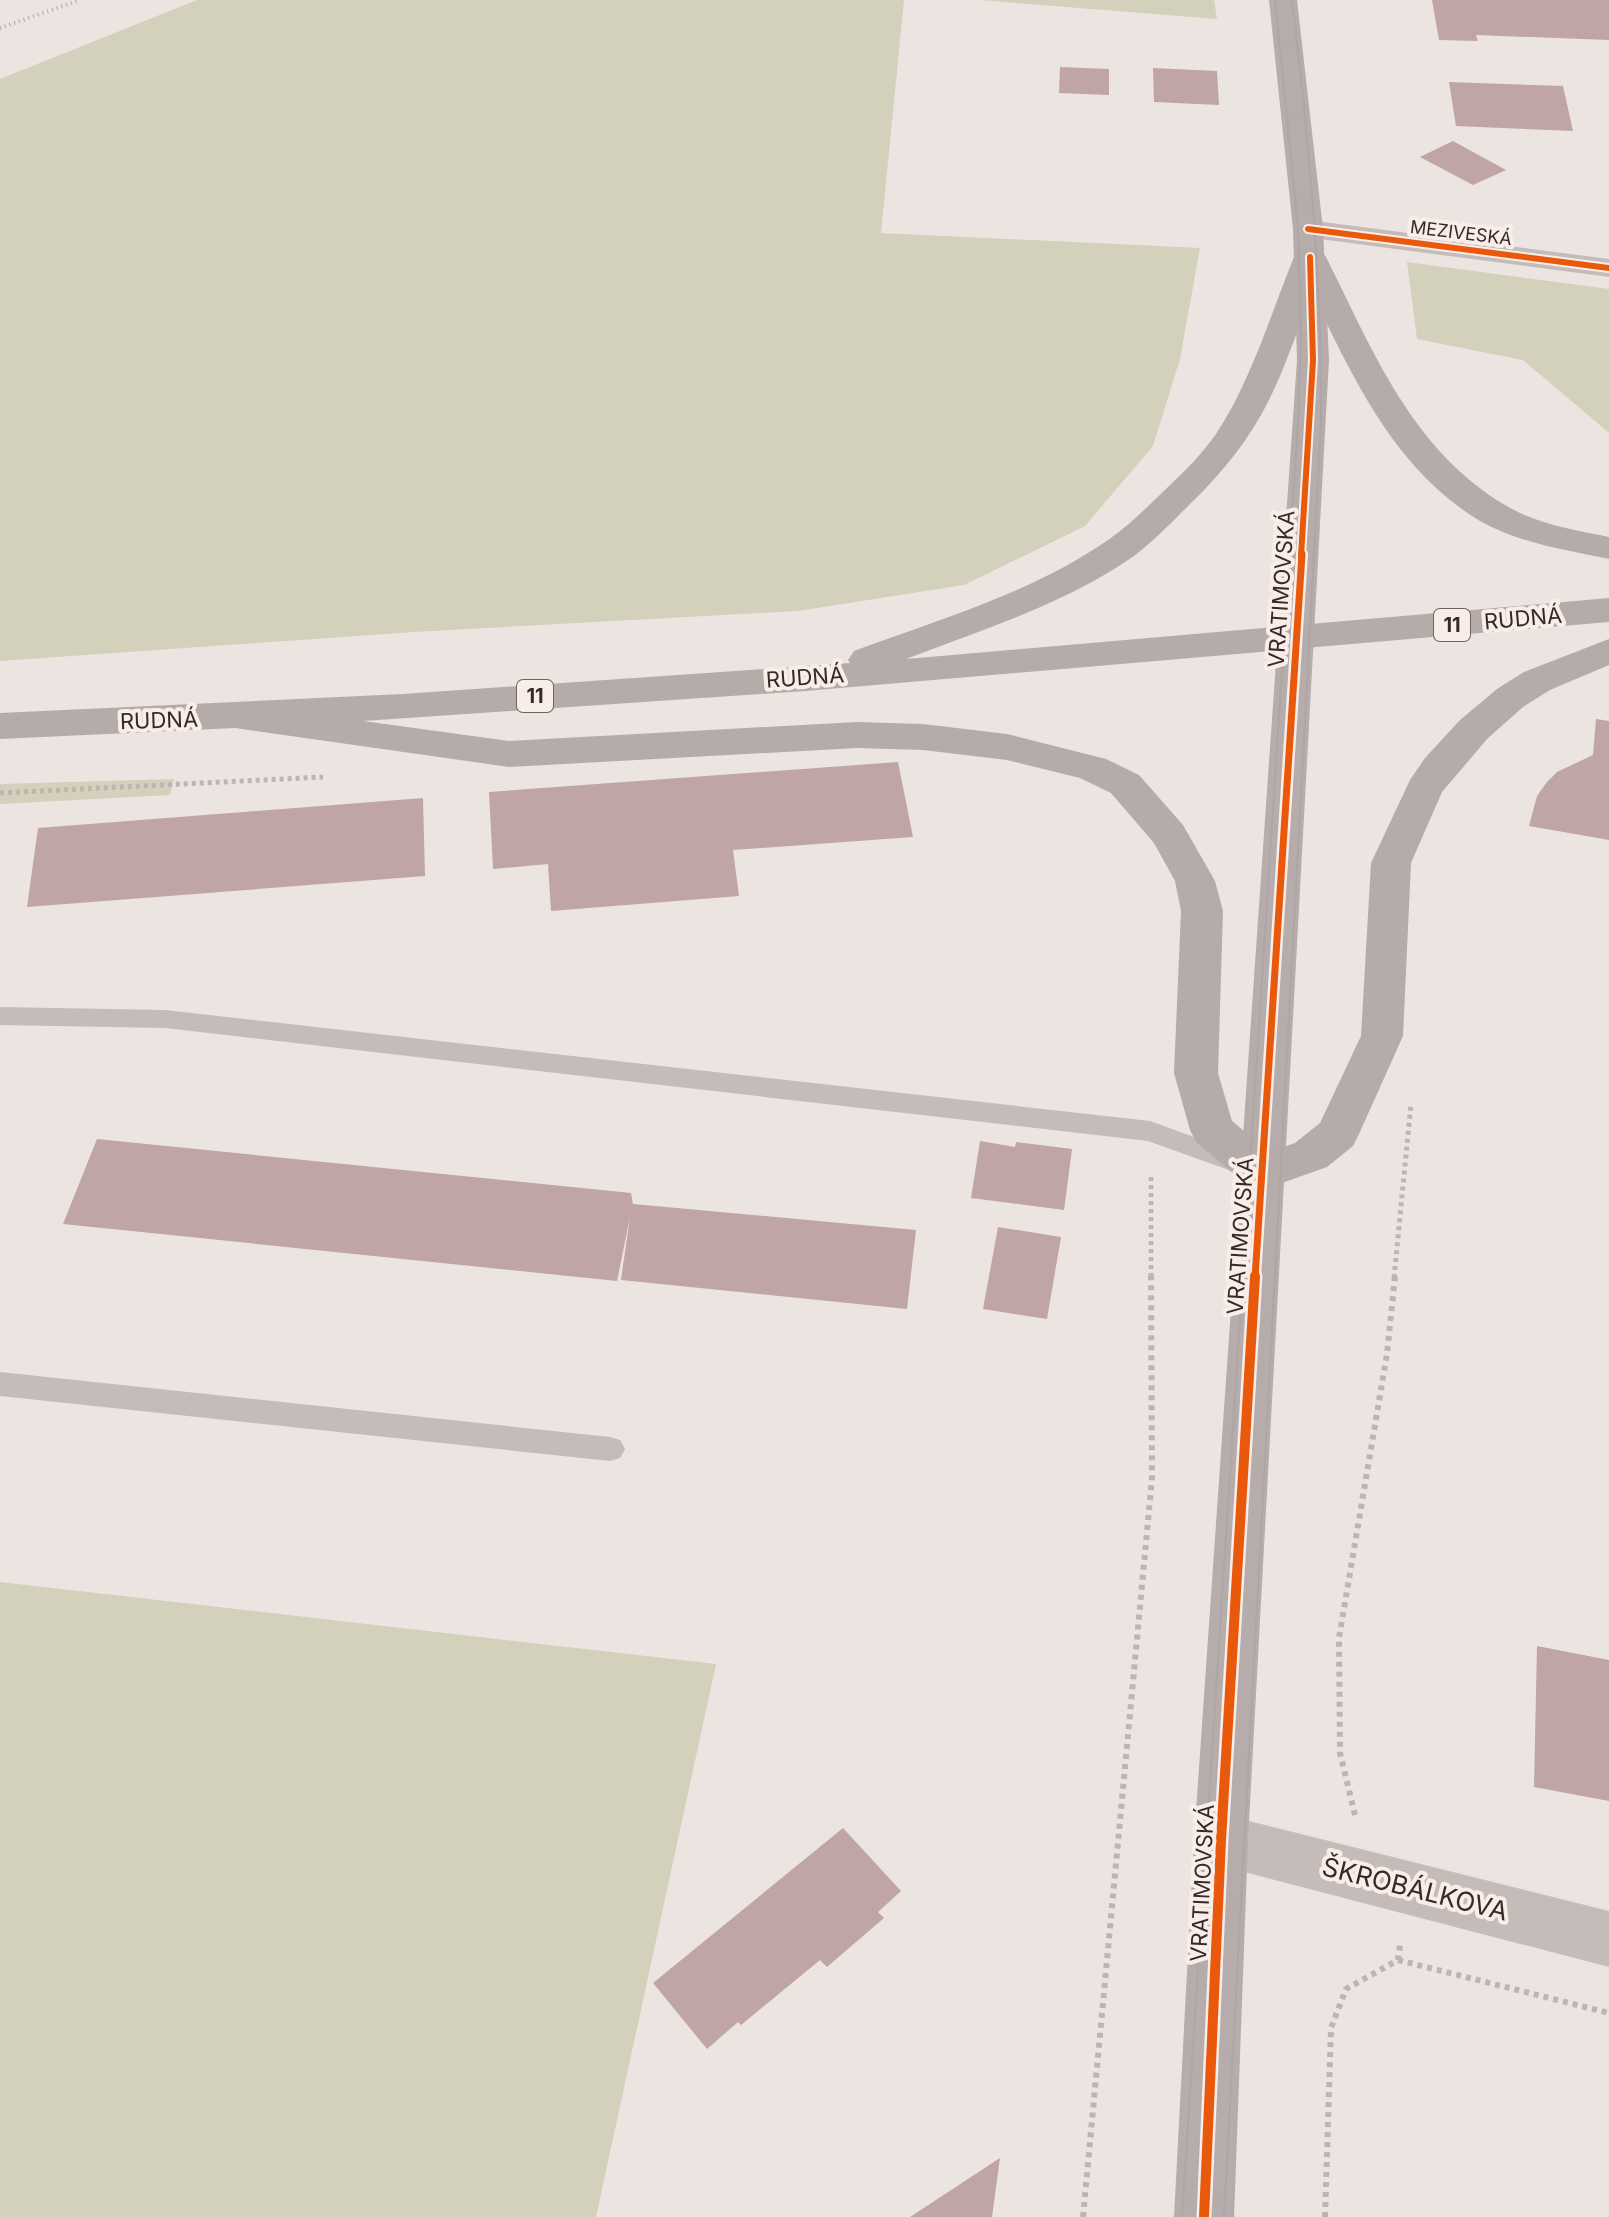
<svg xmlns="http://www.w3.org/2000/svg" width="1609" height="2217" font-family="Inter,sans-serif">
<style>
.green{fill:#d3d0bc}
.building{fill:#bfa5a4}
.lines{fill:none;stroke-linecap:round;stroke-linejoin:round}
.path-far1{stroke:#beb5b3;stroke-width:5;stroke-dasharray:4 4;stroke-linecap:butt}
.path{stroke:#beb5b3;stroke-width:6;stroke-dasharray:5 5;stroke-linecap:butt}
.lane{fill:#c5bcba;fill-rule:evenodd}
.street{fill:#c5bcba;fill-rule:evenodd}
.secondary{fill:#b6acab;fill-rule:evenodd}
.primary{fill:#b5aba9;fill-rule:evenodd}
.tram{stroke:#ada6a4;stroke-width:2}
.rail{stroke:#ada6a4;stroke-width:4;stroke-dasharray:1 4;stroke-linecap:butt}
.cycleway-far2-casing{stroke:#f9ede9;stroke-width:10}
.cycleway-far1-casing{stroke:#f9ede9;stroke-width:12}
.cycleway-casing{stroke:#f9ede9;stroke-width:15}
.cycleway-far2{stroke:#e8590c;stroke-width:6}
.cycleway-far1{stroke:#e8590c;stroke-width:7}
.cycleway{stroke:#e8590c;stroke-width:10}
.labels{text-anchor:middle;stroke-width:8;stroke-linejoin:round;paint-order:stroke}
.far-street-label{font-size:18px;fill:#362928;stroke:#f9ede9}
.shield{fill:#f9ede9;stroke:#706462;stroke-width:2}
.shield-label{font-size:20px;font-weight:bold;fill:#362928}
.street-label{font-size:22px;fill:#362928;stroke:#f9ede9}
.near-street-label{font-size:26px;fill:#362928;stroke:#f9ede9}
</style>
<rect width="100%" height="100%" fill="#ece4e1"/>
<g class="green">
<path d="M 197,0 L 904,0 L 881,233 L 1200,248 L 1180,359 L 1153,446 L 1085,526 L 964,585 L 798,611 L 414,632 L 0,661 L 0,79 Z"/>
<path d="M 980,0 L 1214,0 L 1217,19 Z"/>
<path d="M 1407,262 L 1609,289 L 1609,433 L 1523,360 L 1417,339 Z"/>
<path d="M 174,779 L 170,795 L 0,804 L 0,784 Z"/>
<path d="M 0,1582 L 716,1664 L 596,2217 L 0,2217 Z"/>
</g>
<g class="building">
<path d="M 1432,0 L 1609,0 L 1609,40 L 1476,35 L 1478,41 L 1439,40 Z"/>
<path d="M 1060,67 L 1109,69 L 1109,95 L 1059,93 Z"/>
<path d="M 1153,68 L 1217,71 L 1219,105 L 1154,102 Z"/>
<path d="M 1449,82 L 1563,86 L 1573,131 L 1456,126 Z"/>
<path d="M 1453,141 L 1506,170 L 1473,185 L 1420,157 Z"/>
<path d="M 1596,719 L 1609,721 L 1609,840 L 1529,826 L 1537,796 L 1547,782 L 1557,772 L 1593,755 Z"/>
<path d="M 898,762 L 913,837 L 733,850 L 739,896 L 551,911 L 548,864 L 493,869 L 489,792 Z"/>
<path d="M 423,798 L 425,876 L 27,907 L 38,828 Z"/>
<path d="M 97,1139 L 631,1193 L 633,1204 L 916,1230 L 907,1309 L 621,1280 L 630,1217 L 617,1281 L 63,1224 Z"/>
<path d="M 980,1141 L 1015,1147 L 1016,1142 L 1072,1149 L 1064,1210 L 971,1198 Z"/>
<path d="M 998,1227 L 1061,1237 L 1047,1319 L 983,1309 Z"/>
<path d="M 1537,1646 L 1609,1660 L 1609,1801 L 1534,1787 Z"/>
<path d="M 843,1828 L 901,1891 L 878,1912 L 884,1918 L 827,1967 L 820,1960 L 741,2025 L 738,2022 L 707,2049 L 653,1983 Z"/>
<path d="M 1000,2158 L 992,2217 L 910,2217 Z"/>
</g>
<g class="lines">
<g class="path-far1">
<path d="M 0,793 L 323,777"/>
<path d="M 1151,1177 L 1151,1278"/>
<path d="M 1394,1278 L 1411,1104"/>
</g>
<g class="path">
<path d="M 1355,1815 L 1340,1753 L 1339,1638 L 1387,1354 L 1395,1276"/>
<path d="M 1398,1960 L 1609,2013"/>
<path d="M 1083,2217 L 1152,1478 L 1151,1276"/>
<path d="M 1325,2217 L 1331,2028 L 1346,1989 L 1398,1960 L 1400,1945"/>
</g>
<g class="lane">
<path d="M 0,1007 L 165,1010 L 1150,1121 L 1249,1157 L 1253,1164 L 1249,1171 L 1240,1174 L 1148,1141 L 165,1028 L 0,1025 Z"/>
<path d="M 0,1372 L 610,1437 L 620,1440 L 625,1449 L 620,1458 L 610,1461 L 0,1396 Z"/>
</g>
<g class="street">
<path d="M 1308,220 L 1609,259 L 1609,277 L 1297,236 L 1293,229 L 1297,222 Z"/>
<path d="M 1221,1814 L 1609,1911 L 1609,1967 L 1221,1866 L 1202,1859 L 1194,1840 L 1202,1821 Z"/>
</g>
<path class="secondary" d="M 1269,0 L 1297,0 L 1323,229 L 1329,360 L 1248,1840 L 1234,2217 L 1174,2217 L 1194,1840 L 1297,360 L 1293,229 Z"/>
<path class="primary" d="M 1310,248 L 1321,250 L 1326,257 C 1372,349 1412,450 1505,505 C 1536,524 1574,530 1609,537 L 1609,559 C 1566,550 1519,543 1480,521 C 1395,470 1353,378 1312,293 C 1298,328 1286,366 1269,400 C 1249,440 1223,472 1192,502 C 1173,521 1155,540 1134,556 C 1065,604 984,629 906,659 L 1609,598 L 1609,622 L 805,691 L 363,721 L 509,741 L 857,722 L 923,724 L 1007,734 L 1106,759 L 1139,775 L 1183,825 L 1215,881 L 1223,911 L 1218,1073 L 1232,1121 L 1269,1152 L 1295,1143 L 1320,1123 L 1361,1036 L 1371,863 L 1410,780 L 1425,758 L 1460,720 L 1497,689 L 1524,672 L 1609,639 L 1609,665 L 1550,690 L 1523,707 L 1488,738 L 1442,792 L 1411,863 L 1403,1036 L 1359,1134 L 1353,1146 L 1327,1167 L 1262,1190 L 1246,1184 L 1196,1142 L 1190,1130 L 1174,1073 L 1181,911 L 1175,881 L 1154,843 L 1111,793 L 1080,778 L 1007,760 L 923,750 L 857,748 L 509,767 L 235,728 L 0,739 L 0,713 L 403,694 L 850,663 L 848,660 L 854,651 C 940,619 1032,593 1108,540 C 1130,525 1148,506 1167,488 C 1185,471 1202,454 1216,434 C 1251,381 1270,316 1294,257 L 1299,250 Z"/>
<g class="tram">
<path d="M 1182,2217 L 1298,422 L 1301,334 L 1298,228 L 1275,0"/>
<path d="M 1224,2217 L 1321,425 C 1322,282 1309,141 1292,0"/>
</g>
<path class="rail" d="M 0,28 L 80,0"/>
<defs>
<g id="cycleway-far2">
<path d="M 1308,229 L 1609,268"/>
<path d="M 1301,556 L 1313,360 L 1310,257"/>
</g>
<path id="cycleway-far1" d="M 1255,1278 L 1302,554"/>
<path id="cycleway" d="M 1204,2217 L 1221,1840 L 1255,1276"/>
</defs>
<use href="#cycleway-far2" class="cycleway-far2-casing"/>
<use href="#cycleway-far1" class="cycleway-far1-casing"/>
<use href="#cycleway" class="cycleway-casing"/>
<use href="#cycleway-far2" class="cycleway-far2"/>
<use href="#cycleway-far1" class="cycleway-far1"/>
<use href="#cycleway" class="cycleway"/>
</g>
<g class="labels">
<g class="far-street-label">
<text transform="translate(1461 233) rotate(7)" y="6">MEZIVESKÁ</text>
</g>
<g class="shield">
<rect x="1434" y="609" width="36" height="32" rx="6"/>
<rect x="517" y="680" width="36" height="32" rx="6"/>
</g>
<g class="shield-label">
<text x="1452" y="632">11</text>
<text x="535" y="703">11</text>
</g>
<g class="street-label">
<text transform="translate(1281 589) rotate(-86)" y="8">VRATIMOVSKÁ</text>
<text transform="translate(1523 618) rotate(-5)" y="8">RUDNÁ</text>
<text transform="translate(805 677) rotate(-4)" y="8">RUDNÁ</text>
<text transform="translate(159 720) rotate(-2)" y="8">RUDNÁ</text>
<text transform="translate(1240 1236) rotate(-86)" y="8">VRATIMOVSKÁ</text>
<text transform="translate(1202 1883) rotate(-87)" y="8">VRATIMOVSKÁ</text>
</g>
<g class="near-street-label">
<text transform="translate(1415 1889) rotate(14)" y="9">ŠKROBÁLKOVA</text>
</g>
</g>
</svg>
